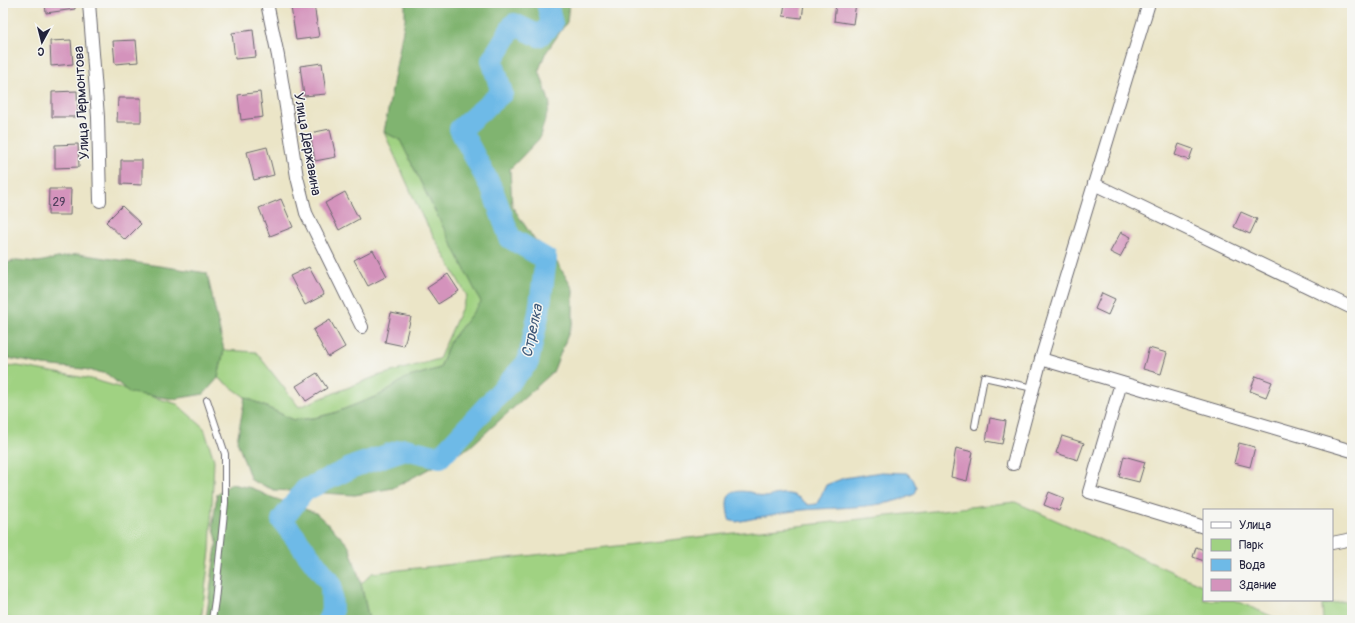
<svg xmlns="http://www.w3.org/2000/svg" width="1355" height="623" font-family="Pangolin,sans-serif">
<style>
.green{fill:#a0d282;stroke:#617a5e}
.forest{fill:#80b470;stroke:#516b56}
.water{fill:#6ebae7;stroke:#486e91}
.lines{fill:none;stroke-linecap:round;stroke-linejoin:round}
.river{stroke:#6ebae7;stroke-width:22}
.building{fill:#d493bc}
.service-casing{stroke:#68666c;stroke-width:8}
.minor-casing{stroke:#68666c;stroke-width:14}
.service{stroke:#fff;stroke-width:6}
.minor{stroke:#fff;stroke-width:12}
.labels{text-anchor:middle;stroke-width:3;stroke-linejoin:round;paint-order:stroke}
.number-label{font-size:12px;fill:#4e3e5b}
.street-label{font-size:14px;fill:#22223b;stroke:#f6f6f2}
.water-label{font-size:15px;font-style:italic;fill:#3d5777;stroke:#f6f6f2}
</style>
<rect width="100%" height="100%" fill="#f6f6f2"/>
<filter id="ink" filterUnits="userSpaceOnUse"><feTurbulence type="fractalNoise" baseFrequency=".025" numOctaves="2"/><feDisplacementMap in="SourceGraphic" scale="8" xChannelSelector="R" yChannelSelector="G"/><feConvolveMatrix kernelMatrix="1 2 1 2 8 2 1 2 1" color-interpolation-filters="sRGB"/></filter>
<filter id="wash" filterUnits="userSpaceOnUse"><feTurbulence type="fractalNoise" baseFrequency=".012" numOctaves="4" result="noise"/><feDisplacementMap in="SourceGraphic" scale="16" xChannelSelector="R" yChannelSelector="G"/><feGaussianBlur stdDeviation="0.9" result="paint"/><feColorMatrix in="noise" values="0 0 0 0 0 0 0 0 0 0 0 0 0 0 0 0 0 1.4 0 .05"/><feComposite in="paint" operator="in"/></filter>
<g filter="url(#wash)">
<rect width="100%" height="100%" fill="#ebe5c7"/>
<g class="green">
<path d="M 384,132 L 400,139 L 426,193 L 482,302 L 449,343 L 440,368 L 406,378 L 380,395 L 334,413 L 314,418 L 294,420 L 245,397 L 218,378 L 224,350 L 256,352 L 299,407 L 377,376 L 439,359 L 467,296 L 420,212 Z"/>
<path d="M 18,366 L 91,379 L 177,404 L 204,428 L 214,460 L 210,551 L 201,620 L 3,620 L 3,367 Z"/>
<path d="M 1015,502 L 1204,586 L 1204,600 L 1235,600 L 1280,620 L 369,620 L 361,584 L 372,573 Z"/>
<path d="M 1352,600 L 1352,620 L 1323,620 L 1322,605 Z"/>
</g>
<g class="forest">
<path d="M 405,3 L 569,3 L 567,22 L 545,54 L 539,70 L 550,104 L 539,139 L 510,169 L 512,206 L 534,239 L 550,251 L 573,289 L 573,322 L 553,372 L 470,447 L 393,488 L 355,495 L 274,490 L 251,480 L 237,441 L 245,397 L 294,420 L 314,418 L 334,413 L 380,395 L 406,378 L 440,368 L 449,343 L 481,302 L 426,193 L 400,140 L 384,132 L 405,19 Z"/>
<path d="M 78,254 L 207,273 L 224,350 L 218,378 L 204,394 L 174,399 L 130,393 L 107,374 L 83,369 L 43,365 L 3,357 L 3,264 L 17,260 L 38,262 Z"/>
<path d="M 231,484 L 252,488 L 268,496 L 316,513 L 337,533 L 349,546 L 361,584 L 369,620 L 206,620 L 217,540 L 213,524 L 217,494 Z"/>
</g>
<path class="water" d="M 881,472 L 907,473 L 913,479 L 917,488 L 915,494 C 883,509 838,507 803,510 C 781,512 758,518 736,522 L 729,519 C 725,499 725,488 750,492 C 755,493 760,497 765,497 C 768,497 771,496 774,495 C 790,492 796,494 808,505 L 817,504 L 826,485 L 844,478 Z"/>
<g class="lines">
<path class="river" d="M 328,620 L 332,613 L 331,584 L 282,520 L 305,490 L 355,466 L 405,449 L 440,457 L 528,362 L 539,312 L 546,259 L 510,238 L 492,189 L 460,129 L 502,93 L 492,60 L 514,24 L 539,36 L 552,24 L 547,3"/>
</g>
<g id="blocks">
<g class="building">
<path d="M 45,3 L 75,3 L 75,9 L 46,13 Z"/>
<path d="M 785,3 L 804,3 L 802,18 L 783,16 Z"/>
<path d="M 836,3 L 856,3 L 853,24 L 834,21 Z"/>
<path d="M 314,4 L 319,37 L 296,40 L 291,7 Z"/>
<path d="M 253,30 L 256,57 L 235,59 L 232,33 Z"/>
<path d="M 71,40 L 73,64 L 51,66 L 50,41 Z"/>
<path d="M 136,40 L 138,62 L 115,64 L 113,41 Z"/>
<path d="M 322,63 L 326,94 L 304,96 L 300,66 Z"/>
<path d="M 77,91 L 78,117 L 52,117 L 52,92 Z"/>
<path d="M 260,92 L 263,117 L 241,120 L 238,95 Z"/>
<path d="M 118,98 L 141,98 L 141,122 L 117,122 Z"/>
<path d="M 330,129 L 336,157 L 315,161 L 310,133 Z"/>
<path d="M 78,144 L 79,167 L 55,168 L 55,145 Z"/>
<path d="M 1179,144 L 1193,149 L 1189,160 L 1175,155 Z"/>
<path d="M 267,147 L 274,175 L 254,180 L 247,152 Z"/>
<path d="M 121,160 L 142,160 L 142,185 L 121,184 Z"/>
<path d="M 49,189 L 71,189 L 70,215 L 48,215 Z"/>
<path d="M 345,192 L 359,219 L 339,230 L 325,203 Z"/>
<path d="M 281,199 L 293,227 L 270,236 L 259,208 Z"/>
<path d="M 122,206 L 141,224 L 125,240 L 106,222 Z"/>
<path d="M 1241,212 L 1257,219 L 1250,234 L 1234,227 Z"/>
<path d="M 1121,232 L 1131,237 L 1120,257 L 1110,252 Z"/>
<path d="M 373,250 L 387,276 L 368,286 L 354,260 Z"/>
<path d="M 309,267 L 324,295 L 305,305 L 290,276 Z"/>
<path d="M 448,274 L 459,291 L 438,304 L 427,288 Z"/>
<path d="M 1102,293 L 1115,299 L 1108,315 L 1095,309 Z"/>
<path d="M 391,313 L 411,317 L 404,346 L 385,342 Z"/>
<path d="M 330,320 L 345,347 L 328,357 L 313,330 Z"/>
<path d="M 1149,348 L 1167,353 L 1161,374 L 1143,369 Z"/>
<path d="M 317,373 L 327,388 L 306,401 L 296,386 Z"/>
<path d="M 1256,376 L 1272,382 L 1266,397 L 1250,391 Z"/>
<path d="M 990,418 L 1006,421 L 1002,444 L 986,441 Z"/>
<path d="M 1062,436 L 1084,443 L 1078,460 L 1056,453 Z"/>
<path d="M 1239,443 L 1255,447 L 1250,467 L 1234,463 Z"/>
<path d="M 956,448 L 973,452 L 967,481 L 951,477 Z"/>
<path d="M 1124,456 L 1145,462 L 1139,482 L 1119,477 Z"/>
<path d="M 1049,492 L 1064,498 L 1059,511 L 1044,505 Z"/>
<path d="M 1196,547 L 1204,550 L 1204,561 L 1193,557 Z"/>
</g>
</g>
</g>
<g filter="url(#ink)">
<use href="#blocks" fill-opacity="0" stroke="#68666c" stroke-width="1"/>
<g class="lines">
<defs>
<g id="service">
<path d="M 207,400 L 225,454 L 225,503 L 215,600 L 212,620"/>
<path d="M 975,426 L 984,377 L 1033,388"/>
</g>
<g id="minor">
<path d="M 89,3 L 98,117 L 100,201"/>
<path d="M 267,3 L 278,56 L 297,177 L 306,213 L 362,327"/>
<path d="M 1094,184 L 1352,308"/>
<path d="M 1041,359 L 1352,451"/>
<path d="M 1121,383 L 1089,492 L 1204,527"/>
<path d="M 1013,464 L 1041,359 L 1149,3"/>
<path d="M 1332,543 L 1352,539"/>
</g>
</defs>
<use href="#service" class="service-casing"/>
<use href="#minor" class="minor-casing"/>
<use href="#service" class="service"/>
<use href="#minor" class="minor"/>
</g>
</g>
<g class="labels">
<g class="number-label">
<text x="59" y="206">29</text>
</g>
<g class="street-label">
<text transform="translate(81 103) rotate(-93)" y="5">Улица Лермонтова</text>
<text transform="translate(308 144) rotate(80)" y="5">Улица Державина</text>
</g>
<g class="water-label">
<text transform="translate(532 331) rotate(-78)" y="5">Стрелка</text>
</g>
</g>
<rect width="1355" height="623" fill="none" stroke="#f6f6f2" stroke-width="16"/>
<rect x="1203" y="509" width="130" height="92" fill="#f6f6f2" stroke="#a1a1a9"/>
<rect x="1211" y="522" width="20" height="6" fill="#ffffff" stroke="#a1a1a9"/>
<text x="1239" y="529" font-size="12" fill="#22223b">Улица</text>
<rect x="1211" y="539" width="20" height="12" fill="#a0d282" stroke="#a1a1a9"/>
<text x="1239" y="549" font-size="12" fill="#22223b">Парк</text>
<rect x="1211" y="559" width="20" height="12" fill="#6ebae7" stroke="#a1a1a9"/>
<text x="1239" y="569" font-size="12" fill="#22223b">Вода</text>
<rect x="1211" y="579" width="20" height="12" fill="#d493bc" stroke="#a1a1a9"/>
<text x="1239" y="589" font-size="12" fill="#22223b">Здание</text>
<g transform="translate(42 42) rotate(187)" stroke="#f6f6f2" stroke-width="3" paint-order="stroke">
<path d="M0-3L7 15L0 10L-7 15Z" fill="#22223b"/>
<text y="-6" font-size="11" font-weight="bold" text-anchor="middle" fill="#22223b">С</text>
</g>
</svg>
